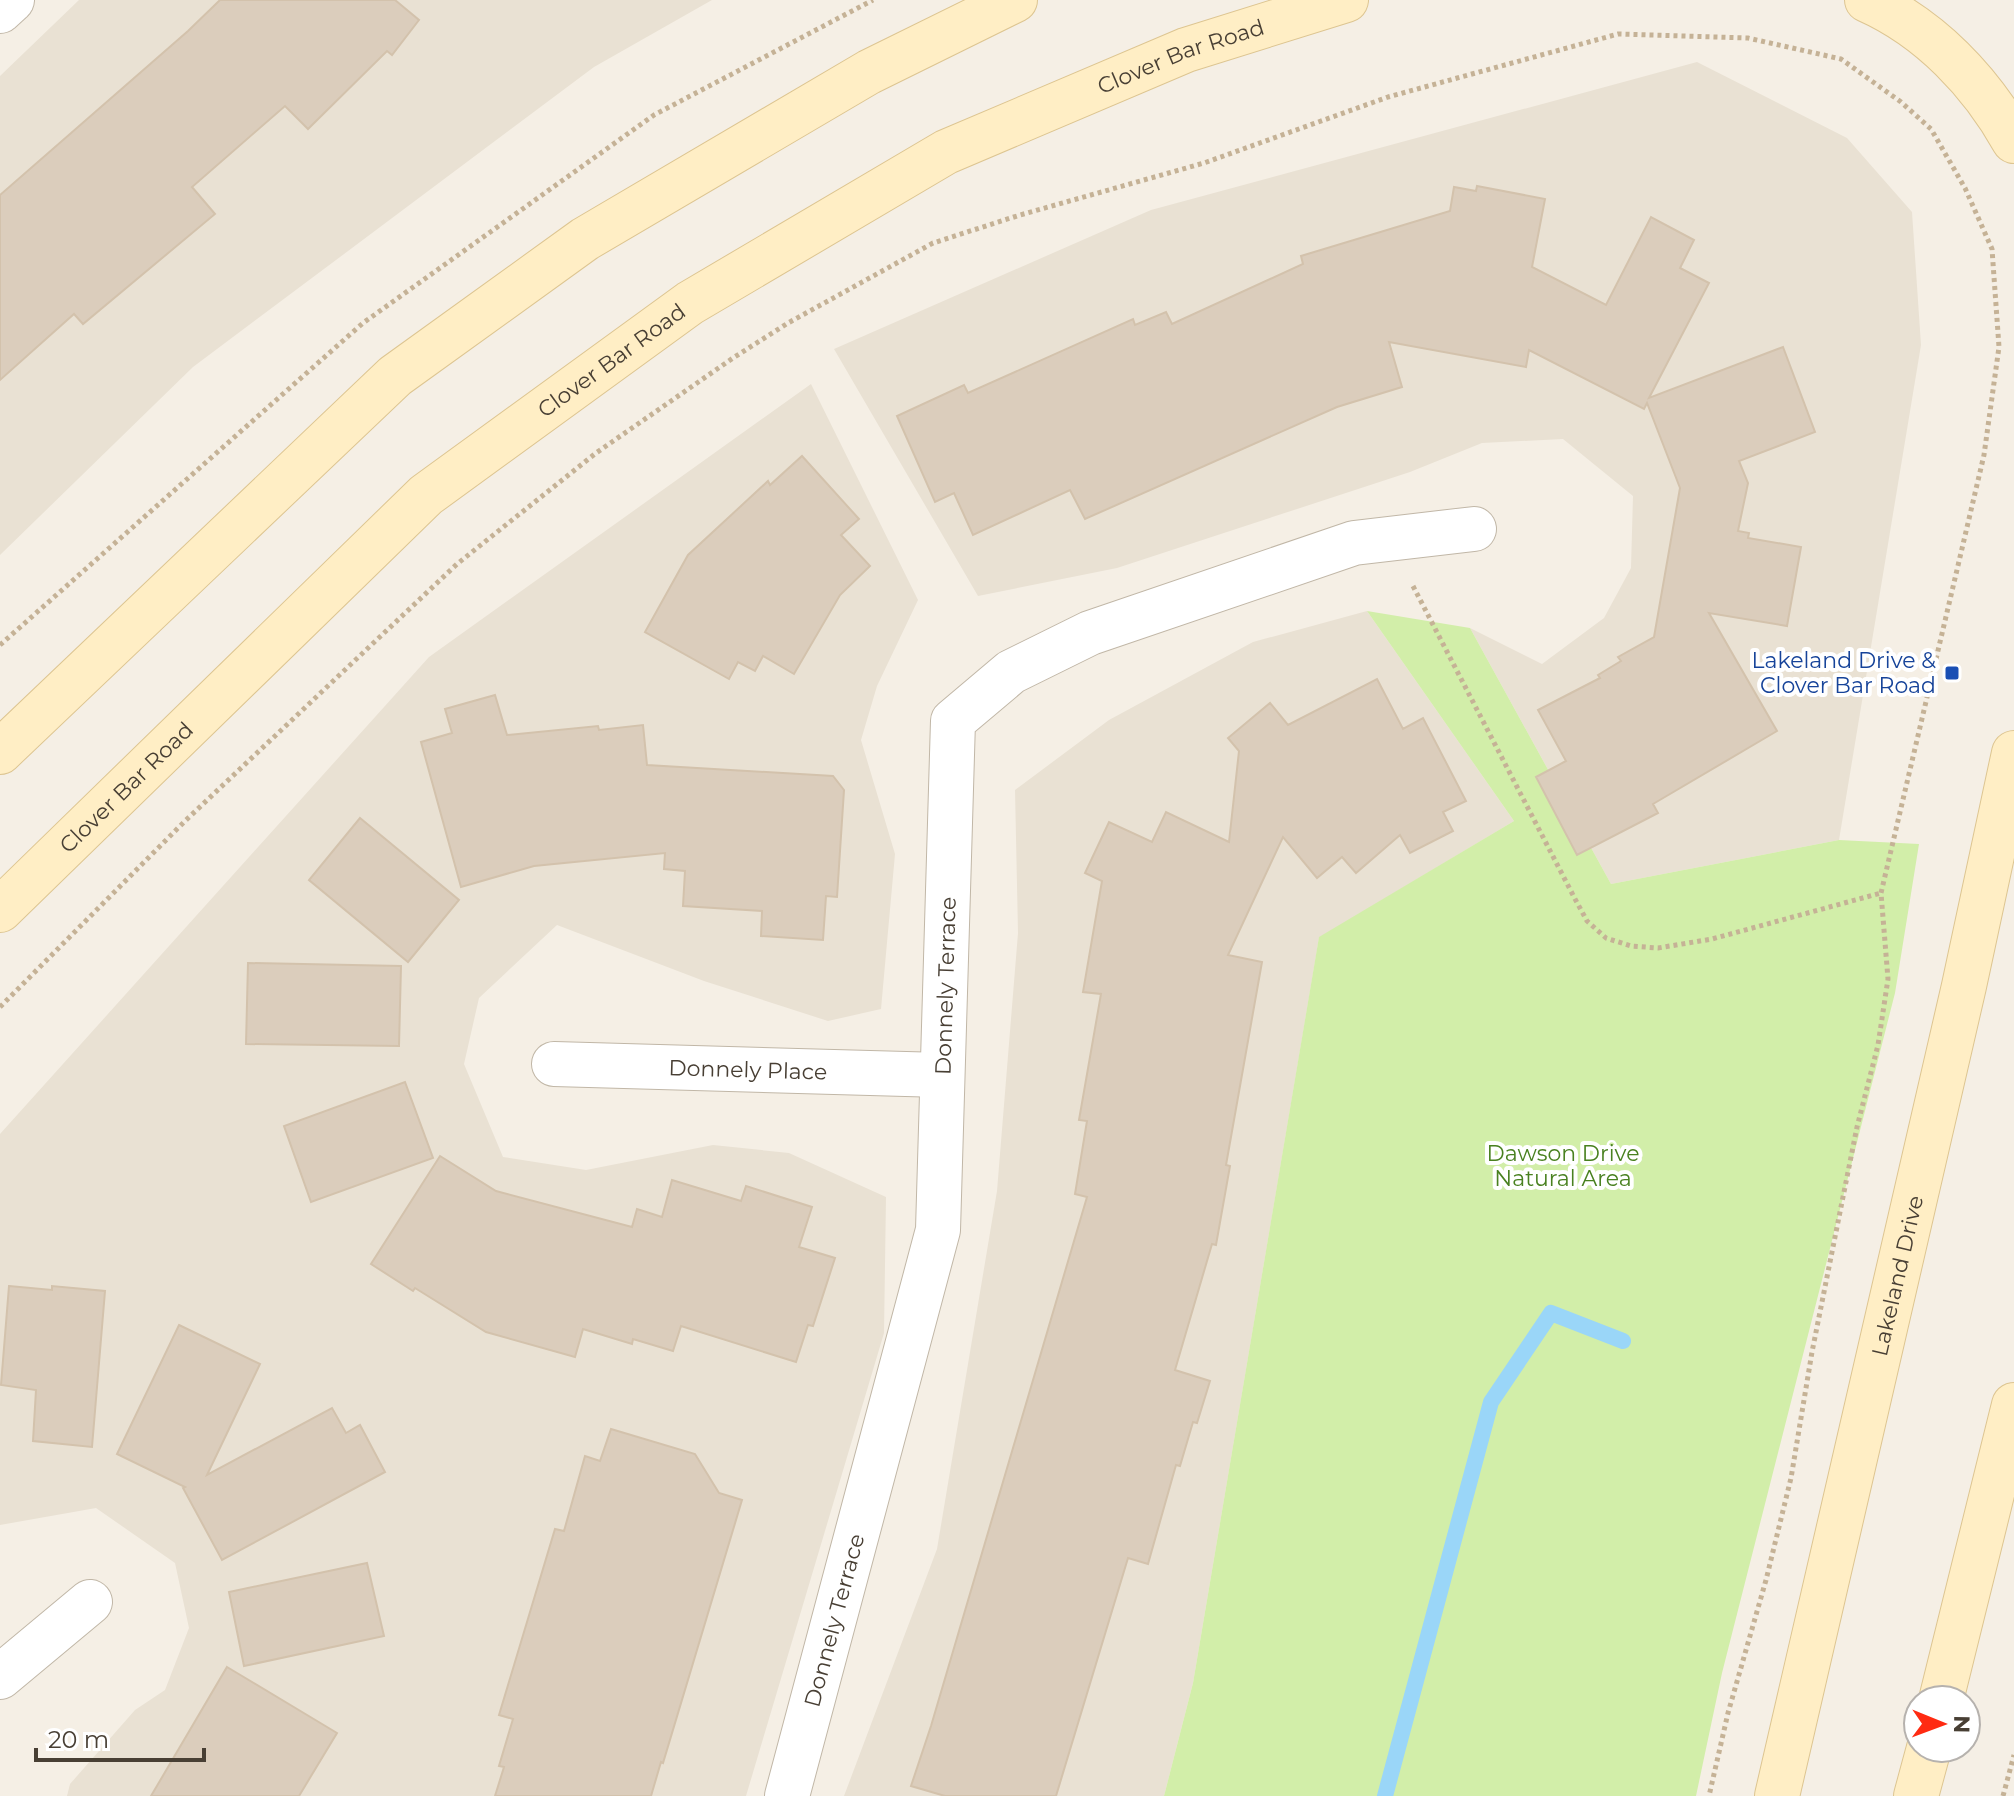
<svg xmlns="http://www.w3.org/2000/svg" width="2014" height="1796" font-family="Montserrat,sans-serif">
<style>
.residential{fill:#e9e1d3}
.green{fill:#d2eea9}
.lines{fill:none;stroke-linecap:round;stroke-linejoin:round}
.stream{stroke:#9ad6f8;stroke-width:16}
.building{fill:#dbcdbc;stroke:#d3c2ac;stroke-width:2}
.street-casing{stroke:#c1b7a7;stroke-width:46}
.secondary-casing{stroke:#ddc591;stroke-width:46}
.path{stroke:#c5b296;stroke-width:5;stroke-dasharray:4 4;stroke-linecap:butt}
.street{stroke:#fff;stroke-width:44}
.secondary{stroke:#ffeec5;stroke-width:44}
.transit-dot{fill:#1a4fb4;stroke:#fff;stroke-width:3}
.labels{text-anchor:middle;stroke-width:8;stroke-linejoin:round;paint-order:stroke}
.street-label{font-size:22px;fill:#483f34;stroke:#fff}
.transit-label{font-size:22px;fill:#164399;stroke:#fff;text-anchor:end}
.park-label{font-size:22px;fill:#498120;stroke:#fff}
</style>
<rect width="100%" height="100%" fill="#f5efe5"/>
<g class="residential">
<path d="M 79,0 L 712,0 L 594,67 L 193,367 L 0,555 L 0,76 Z"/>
<path d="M 1697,62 L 1847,138 L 1912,212 L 1921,345 L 1839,840 L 1611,884 L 1470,628 L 1542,664 L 1604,618 L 1631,568 L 1633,496 L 1563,439 L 1482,443 L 1410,472 L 1117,568 L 978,596 L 834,349 L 1151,210 Z"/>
<path d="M 811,384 L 918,600 L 877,686 L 861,740 L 895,854 L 881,1009 L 828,1021 L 704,981 L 557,925 L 479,998 L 464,1064 L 503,1157 L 586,1170 L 713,1145 L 789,1153 L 886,1197 L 884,1333 L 746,1796 L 67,1796 L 70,1784 L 135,1710 L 165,1690 L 189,1628 L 175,1563 L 96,1508 L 0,1525 L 0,1134 L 429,657 Z"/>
<path d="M 1367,611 L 1514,821 L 1319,938 L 1193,1683 L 1164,1796 L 844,1796 L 937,1549 L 997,1191 L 1018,933 L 1015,790 L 1109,720 L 1253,642 Z"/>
</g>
<path class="green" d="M 1367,611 L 1470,628 L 1611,884 L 1839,840 L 1919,844 L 1895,993 L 1722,1673 L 1696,1796 L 1164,1796 L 1193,1683 L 1319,937 L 1514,821 Z"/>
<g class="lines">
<path class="stream" d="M 1385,1796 L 1491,1402 L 1551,1313 L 1623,1341"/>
</g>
<g class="building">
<path d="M 220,0 L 395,0 L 419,20 L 392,55 L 387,51 L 308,129 L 285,106 L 192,187 L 215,214 L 83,324 L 74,314 L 0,380 L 0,195 L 188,31 Z"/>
<path d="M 1477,186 L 1545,199 L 1532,267 L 1606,305 L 1651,217 L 1694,240 L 1680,268 L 1709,283 L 1649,398 L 1783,347 L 1815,432 L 1739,461 L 1748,483 L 1738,531 L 1749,533 L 1748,538 L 1801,547 L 1787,626 L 1709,613 L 1777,731 L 1653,804 L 1658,813 L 1577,855 L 1536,777 L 1566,761 L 1538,710 L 1600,678 L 1598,675 L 1621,661 L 1618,657 L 1654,637 L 1680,488 L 1647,403 L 1644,409 L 1529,350 L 1526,367 L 1389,342 L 1402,387 L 1337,407 L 1085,519 L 1070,490 L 973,535 L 954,493 L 935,502 L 897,416 L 964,385 L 968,393 L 1133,319 L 1135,325 L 1166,312 L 1172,324 L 1303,264 L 1301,256 L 1450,211 L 1454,187 L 1476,191 Z"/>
<path d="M 802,456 L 859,519 L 841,535 L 870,566 L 840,595 L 794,674 L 763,656 L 755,671 L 738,662 L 729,679 L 645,632 L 688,555 L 768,481 L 770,485 Z"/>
<path d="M 1377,679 L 1403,729 L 1423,718 L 1466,801 L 1443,812 L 1453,831 L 1410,853 L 1400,835 L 1356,873 L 1342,857 L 1317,878 L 1283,837 L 1228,955 L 1262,962 L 1226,1165 L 1230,1166 L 1216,1245 L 1212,1244 L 1175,1370 L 1210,1381 L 1197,1423 L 1193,1422 L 1180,1466 L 1176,1465 L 1148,1564 L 1128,1558 L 1056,1796 L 945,1796 L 911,1786 L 931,1726 L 1087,1197 L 1075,1194 L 1087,1121 L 1079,1120 L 1101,994 L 1083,992 L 1102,881 L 1085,873 L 1109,822 L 1152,842 L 1166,812 L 1229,842 L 1239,751 L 1228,738 L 1270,703 L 1288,725 Z"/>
<path d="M 495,695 L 507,735 L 598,726 L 599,730 L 643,725 L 647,765 L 833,776 L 844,790 L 837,897 L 826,896 L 823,940 L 761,936 L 762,911 L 683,906 L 685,871 L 664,869 L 665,853 L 534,866 L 461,887 L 421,742 L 452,733 L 445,709 Z"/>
<path d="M 360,818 L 459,900 L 408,962 L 309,880 Z"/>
<path d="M 248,963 L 401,966 L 399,1046 L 246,1044 Z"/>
<path d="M 405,1082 L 433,1158 L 311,1202 L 284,1126 Z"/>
<path d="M 440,1156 L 496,1191 L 632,1227 L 637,1209 L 662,1217 L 672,1180 L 741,1201 L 746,1186 L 812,1207 L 799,1247 L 835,1258 L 813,1326 L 808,1325 L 796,1362 L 681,1326 L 673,1351 L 633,1339 L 632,1344 L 583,1329 L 575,1357 L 486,1332 L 415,1288 L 413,1291 L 371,1264 Z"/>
<path d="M 9,1286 L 52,1290 L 52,1286 L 105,1291 L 92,1447 L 33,1441 L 36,1390 L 1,1385 Z"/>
<path d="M 179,1325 L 260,1364 L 207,1475 L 332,1408 L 346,1433 L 360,1425 L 385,1472 L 222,1560 L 183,1488 L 185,1487 L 117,1454 Z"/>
<path d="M 611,1429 L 695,1454 L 719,1493 L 742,1500 L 663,1763 L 661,1762 L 651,1796 L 495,1796 L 504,1767 L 499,1766 L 513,1719 L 499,1715 L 555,1529 L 564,1531 L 585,1456 L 600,1461 Z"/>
<path d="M 367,1563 L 384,1636 L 244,1666 L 229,1592 Z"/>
<path d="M 227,1667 L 337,1733 L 299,1796 L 151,1796 Z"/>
</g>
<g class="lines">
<defs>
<g id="street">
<path d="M 0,11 L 12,0"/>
<path id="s1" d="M 554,1064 L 942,1075"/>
<path d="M 0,1677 L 90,1602"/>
<path id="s2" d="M 787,1796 L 938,1230 L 953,721 L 1011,672 L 1090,633 L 1354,543 L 1474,529"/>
</g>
<g id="secondary">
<path d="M 1867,0 C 1930,28 1981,82 2014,141"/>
<path d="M 0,752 L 395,376 L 585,239 L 869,72 L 1015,0"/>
<path id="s3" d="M 0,910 L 426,495 L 690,303 L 946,152 L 1186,50 L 1346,0"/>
<path d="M 1941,1700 L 2014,1405"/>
<path id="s4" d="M 1777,1796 L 1964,986 L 2014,753"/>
<path d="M 1916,1796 L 1929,1748"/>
</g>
</defs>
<use href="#street" class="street-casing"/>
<use href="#secondary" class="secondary-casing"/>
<g class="path">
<path d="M 1413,586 L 1574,897 L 1587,921 L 1606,938 L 1631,946 L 1658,948 L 1712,939 L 1881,893"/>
<path d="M 0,645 L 363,323 L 654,115 L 873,0"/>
<path d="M 0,1007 L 185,821 L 457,564 L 596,453 L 733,358 L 788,323 L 933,243 L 1020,215 L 1204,163 L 1388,97 L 1618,34 L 1748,38 L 1841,59 L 1901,102 L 1931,129 L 1965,188 L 1992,249 L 1999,347 L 1984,455 L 1881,893 L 1888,979 L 1878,1045 L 1857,1127 L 1812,1352 L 1791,1478 L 1766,1580 L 1728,1713 L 1709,1796"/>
<path d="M 2003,1796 L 2014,1755"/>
</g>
<use href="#street" class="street"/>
<use href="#secondary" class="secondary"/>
</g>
<rect class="transit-dot" x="1944" y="665" width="16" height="16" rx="4"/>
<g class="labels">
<g class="street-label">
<text dy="8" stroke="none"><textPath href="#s3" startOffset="1472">Clover Bar Road</textPath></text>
<text dy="8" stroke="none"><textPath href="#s3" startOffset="824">Clover Bar Road</textPath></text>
<text dy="8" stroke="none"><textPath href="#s3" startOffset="176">Clover Bar Road</textPath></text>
<text dy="8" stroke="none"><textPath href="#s2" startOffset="830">Donnely Terrace</textPath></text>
<text dy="8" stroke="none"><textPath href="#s1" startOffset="194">Donnely Place</textPath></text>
<text dy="8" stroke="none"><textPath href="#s4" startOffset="534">Lakeland Drive</textPath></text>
<text dy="8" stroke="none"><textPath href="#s2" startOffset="182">Donnely Terrace</textPath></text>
</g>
<g class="transit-label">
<text x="1936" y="668">Lakeland Drive &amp;<tspan x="1936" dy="25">Clover Bar Road</tspan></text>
</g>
<g class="park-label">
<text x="1563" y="1161">Dawson Drive<tspan x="1563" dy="25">Natural Area</tspan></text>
</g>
</g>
<g transform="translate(1942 1724) rotate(91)"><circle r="38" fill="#ffffff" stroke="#b6b2ae" stroke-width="2"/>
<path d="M0-6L14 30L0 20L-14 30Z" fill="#ff2b12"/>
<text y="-12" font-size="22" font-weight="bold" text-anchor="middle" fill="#483f34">N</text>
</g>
<path d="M36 1748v12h168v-12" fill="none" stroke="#483f34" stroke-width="4"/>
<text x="48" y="1748" font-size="24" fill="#483f34" stroke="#ffffff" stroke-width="6" paint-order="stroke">20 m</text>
</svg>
